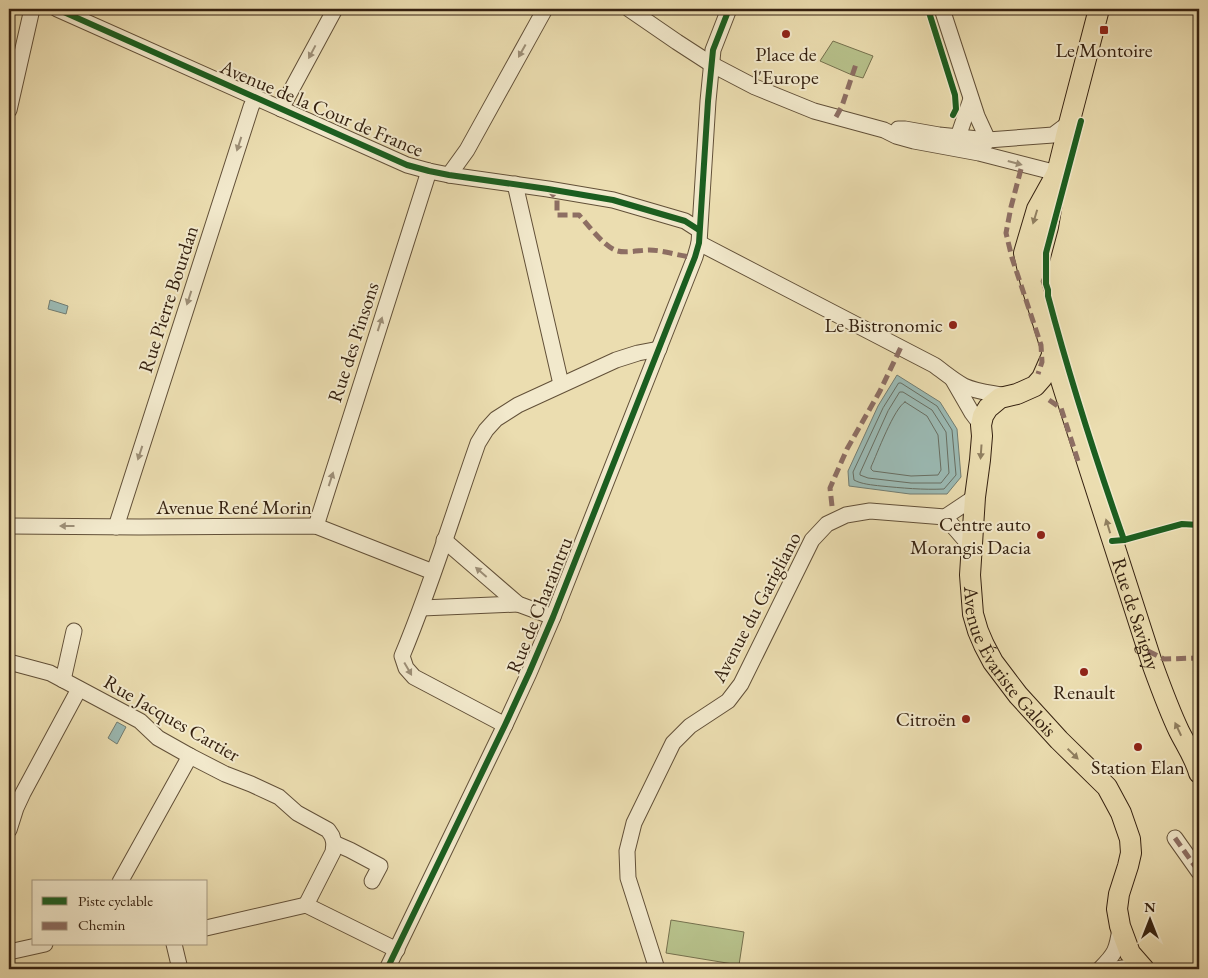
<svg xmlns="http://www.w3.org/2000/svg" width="1208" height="978" font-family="'EB Garamond',serif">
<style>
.green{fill:#b7c18b;stroke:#76714e}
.water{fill:#9bbab4;stroke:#727d72}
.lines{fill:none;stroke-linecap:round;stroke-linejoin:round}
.shore{stroke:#686e62;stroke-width:1}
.minor-casing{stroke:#625038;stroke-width:17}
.major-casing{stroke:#352110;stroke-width:22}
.minor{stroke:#f2e9cc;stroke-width:15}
.major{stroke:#ebddb0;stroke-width:20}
.quiet{stroke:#8d6e63;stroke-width:5;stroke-dasharray:10 5;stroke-linecap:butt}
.cycleway-casing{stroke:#f2e9cc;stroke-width:9}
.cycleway{stroke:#1b5e20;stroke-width:6}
.oneway{fill:#9d8f77}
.oneway2{fill:#907f60}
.poi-dot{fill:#8f2418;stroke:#f2e9cc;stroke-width:2}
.labels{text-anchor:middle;stroke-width:4;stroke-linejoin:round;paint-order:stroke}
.poi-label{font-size:20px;fill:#352110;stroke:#f2e9cc}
.street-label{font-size:20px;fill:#352110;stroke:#f2e9cc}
</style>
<rect width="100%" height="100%" fill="#ebddb0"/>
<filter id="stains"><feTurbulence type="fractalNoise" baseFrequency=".004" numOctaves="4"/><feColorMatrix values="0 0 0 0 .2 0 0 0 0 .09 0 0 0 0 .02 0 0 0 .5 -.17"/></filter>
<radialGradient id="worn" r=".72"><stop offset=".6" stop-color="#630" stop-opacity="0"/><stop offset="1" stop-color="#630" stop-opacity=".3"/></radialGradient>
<g class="green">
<path d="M 833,41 L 873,56 L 863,78 L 852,75 L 820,61 Z"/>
<path d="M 671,920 L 744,932 L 739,965 L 666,953 Z"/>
</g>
<g class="water">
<path d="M 50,300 L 68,306 L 66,314 L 48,309 Z"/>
<path d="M 897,375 L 940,402 L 957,429 L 961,477 L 947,494 L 910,494 L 849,486 L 848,471 L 878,406 Z"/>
<path d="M 117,722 L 126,727 L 117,744 L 108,738 Z"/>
</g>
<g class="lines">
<g class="shore">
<path d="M 899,383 L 901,383 L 937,406 L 952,430 L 956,475 L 944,489 C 923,490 902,488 881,486 C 872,485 861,484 854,480 L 853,472 L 883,408 Z"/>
<path d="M 900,392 L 903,392 L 932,410 L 946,432 L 949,473 L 941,483 L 911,483 L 868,478 L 860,475 L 860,473 L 888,411 Z"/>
<path d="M 905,402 L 927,416 L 938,435 L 941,470 L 938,475 L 911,476 L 873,471 L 871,469 L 871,467 C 877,454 894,408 905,402 Z"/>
</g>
<defs>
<g id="minor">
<path d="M 57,9 L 407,165 L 429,171 L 449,175 L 548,189 L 613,200 L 685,221 L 699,230"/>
<path d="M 629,9 L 677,42 L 711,64 L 755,87 L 814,111 L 884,130 L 896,136 L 914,141 L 979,153 L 1057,173"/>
<path d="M 942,9 L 977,116 L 988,140 L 984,145"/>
<path d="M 281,109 L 335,9"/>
<path d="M 9,110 L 32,9"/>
<path d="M 898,129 L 905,129 L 939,135 L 988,140 L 1053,135 L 1069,123"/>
<path d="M 959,145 L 958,137 L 971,99"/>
<path d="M 449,175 L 467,150 L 545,9"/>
<path d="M 515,184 L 561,384"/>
<path d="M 699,243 L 934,365 C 944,372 953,380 964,386 C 977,392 992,393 1006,396"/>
<path d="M 953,380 L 972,413 L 981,425"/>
<path d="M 945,517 L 972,548"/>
<path d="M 9,526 L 139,527 L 316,526 L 433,572"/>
<path d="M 316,526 L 429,171"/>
<path d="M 116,527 L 251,107 L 255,98"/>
<path d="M 444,540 L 518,604 L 553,617"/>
<path d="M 422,608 L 518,604"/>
<path d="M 9,662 L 50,673 L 140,721 L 158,738 L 190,756 L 225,774 L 251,784 L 279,797 L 297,813 L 328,830 L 332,836 L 334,843 L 333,852 L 306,905"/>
<path d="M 63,680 L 74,631"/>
<path d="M 505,725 L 414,677 L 406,668 L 402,656 C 431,587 453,514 478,443 L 486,430 L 496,419 L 518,405 L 616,360 L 638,353 L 659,349"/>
<path d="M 9,830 L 16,808 L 23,793 L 79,689"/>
<path d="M 1175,838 L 1199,872"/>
<path d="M 334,843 L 350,850 L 380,866 L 372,881"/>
<path d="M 120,882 L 190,756"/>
<path d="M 206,928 L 306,905 L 397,950"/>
<path d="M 174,944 L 180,969"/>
<path d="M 9,952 L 45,944"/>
<path d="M 387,969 L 505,725 L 529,673 L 553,617 L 695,257 L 699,243 L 708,101 L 713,50 L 729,9"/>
<path d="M 657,969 L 628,878 L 627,851 L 634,823 L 673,743 L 690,726 L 728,701 L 741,684 L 812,540 L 827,524 L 846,515 L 870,511 L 945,517 L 975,497"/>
<path d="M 1100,969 C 1115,954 1117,950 1120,928"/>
<path d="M 1116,969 L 1130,967 L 1143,968"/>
</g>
<g id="major">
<path id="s1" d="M 1057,173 L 1037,209 L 1024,253 L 1031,284 L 1065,393 L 1153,666 C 1161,688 1169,710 1179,731 C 1186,745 1195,758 1199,773"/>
<path d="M 1031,278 L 1040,257 L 1048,227 L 1057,173 L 1070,120 L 1099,9"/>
<path id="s2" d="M 1053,353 L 1042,378 L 1035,386 L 1017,394 L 1000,398 L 988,408 L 983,416 L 981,425 L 982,436 L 980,460 L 975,497 L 970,575 L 973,614 L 978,631 L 984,645 L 993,662 L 1018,695 L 1059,740 L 1107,787 L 1121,813 L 1130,839 L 1131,853 L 1128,866 L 1119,894 L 1117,909 L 1120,926 L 1130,953 L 1144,969"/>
</g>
</defs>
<use href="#minor" class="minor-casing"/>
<use href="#major" class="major-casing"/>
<use href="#minor" class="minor"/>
<use href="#major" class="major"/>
<g class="quiet">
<path d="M 836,117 L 842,106 L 856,64"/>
<path d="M 1021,169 L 1011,207 L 1006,233 L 1012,258 L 1041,345 L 1042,362 L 1038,374"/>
<path d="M 548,189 L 557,199 L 557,215 L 579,215 C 588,225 603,245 615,250 C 623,254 640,250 649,250 C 665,250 680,257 695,257"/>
<path d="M 1049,400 L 1061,408 L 1079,464"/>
<path d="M 832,506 L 830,488 L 847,449 L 880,391 L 901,347"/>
<path d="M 1148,651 L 1164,659 L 1199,658"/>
<path d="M 1175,838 L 1199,872"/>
</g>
<defs>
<g id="cycleway">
<path d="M 57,9 L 407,165 L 429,171 L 449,175 L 548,189 L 613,200 L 685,221 L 699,230"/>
<path d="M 928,9 L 955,95 L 956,109 L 953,115"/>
<path d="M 1081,121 L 1046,253 L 1046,284 L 1048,290 L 1048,296 C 1070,379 1096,460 1124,540"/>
<path d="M 1112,541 L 1124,540 L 1131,538 L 1182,524 L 1199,525"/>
<path d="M 387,969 L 505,725 L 529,673 L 553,617 L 695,257 L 699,243 L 708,101 L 713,50 L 729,9"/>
</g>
</defs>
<use href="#cycleway" class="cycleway-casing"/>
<use href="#cycleway" class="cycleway"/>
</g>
<defs><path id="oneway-solid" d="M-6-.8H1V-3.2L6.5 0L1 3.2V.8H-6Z" transform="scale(1.25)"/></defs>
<g class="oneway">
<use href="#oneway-solid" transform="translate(522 51) rotate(119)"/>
<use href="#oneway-solid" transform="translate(312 52) rotate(118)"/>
<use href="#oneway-solid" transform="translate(239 144) rotate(108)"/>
<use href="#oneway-solid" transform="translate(1015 163) rotate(15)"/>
<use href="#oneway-solid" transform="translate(189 298) rotate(108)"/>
<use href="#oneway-solid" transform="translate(380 324) rotate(-72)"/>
<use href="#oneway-solid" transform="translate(140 453) rotate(108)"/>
<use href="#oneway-solid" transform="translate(331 479) rotate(-72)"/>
<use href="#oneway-solid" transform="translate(67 526) rotate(-180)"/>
<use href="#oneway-solid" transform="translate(481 572) rotate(-139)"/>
<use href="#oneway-solid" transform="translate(408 669) rotate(60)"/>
</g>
<g class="oneway2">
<use href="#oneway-solid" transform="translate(1035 217) rotate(107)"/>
<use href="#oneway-solid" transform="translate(981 452) rotate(94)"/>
<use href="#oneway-solid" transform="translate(1108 526) rotate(-107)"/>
<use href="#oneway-solid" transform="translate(1178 729) rotate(-115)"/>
<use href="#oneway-solid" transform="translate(1073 754) rotate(44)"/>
</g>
<g class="poi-dot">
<rect x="1099" y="25" width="10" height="10" rx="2.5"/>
<circle cx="786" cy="34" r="5"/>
<circle cx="953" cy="325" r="5"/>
<circle cx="1041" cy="535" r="5"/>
<circle cx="1084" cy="672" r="5"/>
<circle cx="966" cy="719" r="5"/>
<circle cx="1138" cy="747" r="5"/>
</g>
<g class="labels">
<g class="poi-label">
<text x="1104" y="57">Le Montoire</text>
<text x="786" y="61">Place de<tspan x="786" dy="23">l'Europe</tspan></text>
<text x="943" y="332" text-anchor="end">Le Bistronomic</text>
<text x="1031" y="531" text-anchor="end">Centre auto<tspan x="1031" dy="23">Morangis Dacia</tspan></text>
<text x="1084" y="699">Renault</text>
<text x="956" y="726" text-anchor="end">Citroën</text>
<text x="1138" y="774">Station Elan</text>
</g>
<g class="street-label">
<text transform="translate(322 108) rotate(23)" y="7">Avenue de la Cour de France</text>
<text transform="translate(168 299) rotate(-72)" y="7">Rue Pierre Bourdan</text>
<text transform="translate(353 342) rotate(-72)" y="7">Rue des Pinsons</text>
<text x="234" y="514">Avenue René Morin</text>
<text transform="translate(539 605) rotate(-68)" y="7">Rue de Charaintru</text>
<text transform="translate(756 607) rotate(-62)" y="7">Avenue du Garigliano</text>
<text dy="7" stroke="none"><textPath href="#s1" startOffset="465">Rue de Savigny</textPath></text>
<text dy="7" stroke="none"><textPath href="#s2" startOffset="358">Avenue Évariste Galois</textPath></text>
<text transform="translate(172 718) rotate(30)" y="7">Rue Jacques Cartier</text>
</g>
</g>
<rect width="1208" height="978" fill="none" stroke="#ebddb0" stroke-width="30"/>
<rect x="10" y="10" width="1188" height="958" fill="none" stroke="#352110" stroke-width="2.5"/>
<rect x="15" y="15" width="1178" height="948" fill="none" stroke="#352110"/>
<rect x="32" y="880" width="175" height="65" fill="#f2e9cc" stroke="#a69981"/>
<rect x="42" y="897" width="25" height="8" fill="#1b5e20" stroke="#a69981"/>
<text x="78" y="906" font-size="15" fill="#352110">Piste cyclable</text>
<rect x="42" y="922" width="25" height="8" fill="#8d6e63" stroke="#a69981"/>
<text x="78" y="930" font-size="15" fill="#352110">Chemin</text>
<g transform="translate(1150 920)" stroke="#f2e9cc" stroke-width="4" paint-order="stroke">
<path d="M0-4L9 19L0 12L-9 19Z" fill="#352110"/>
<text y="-8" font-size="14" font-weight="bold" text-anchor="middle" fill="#352110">N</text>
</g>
<rect width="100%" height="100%" filter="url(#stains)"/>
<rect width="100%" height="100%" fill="url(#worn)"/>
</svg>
